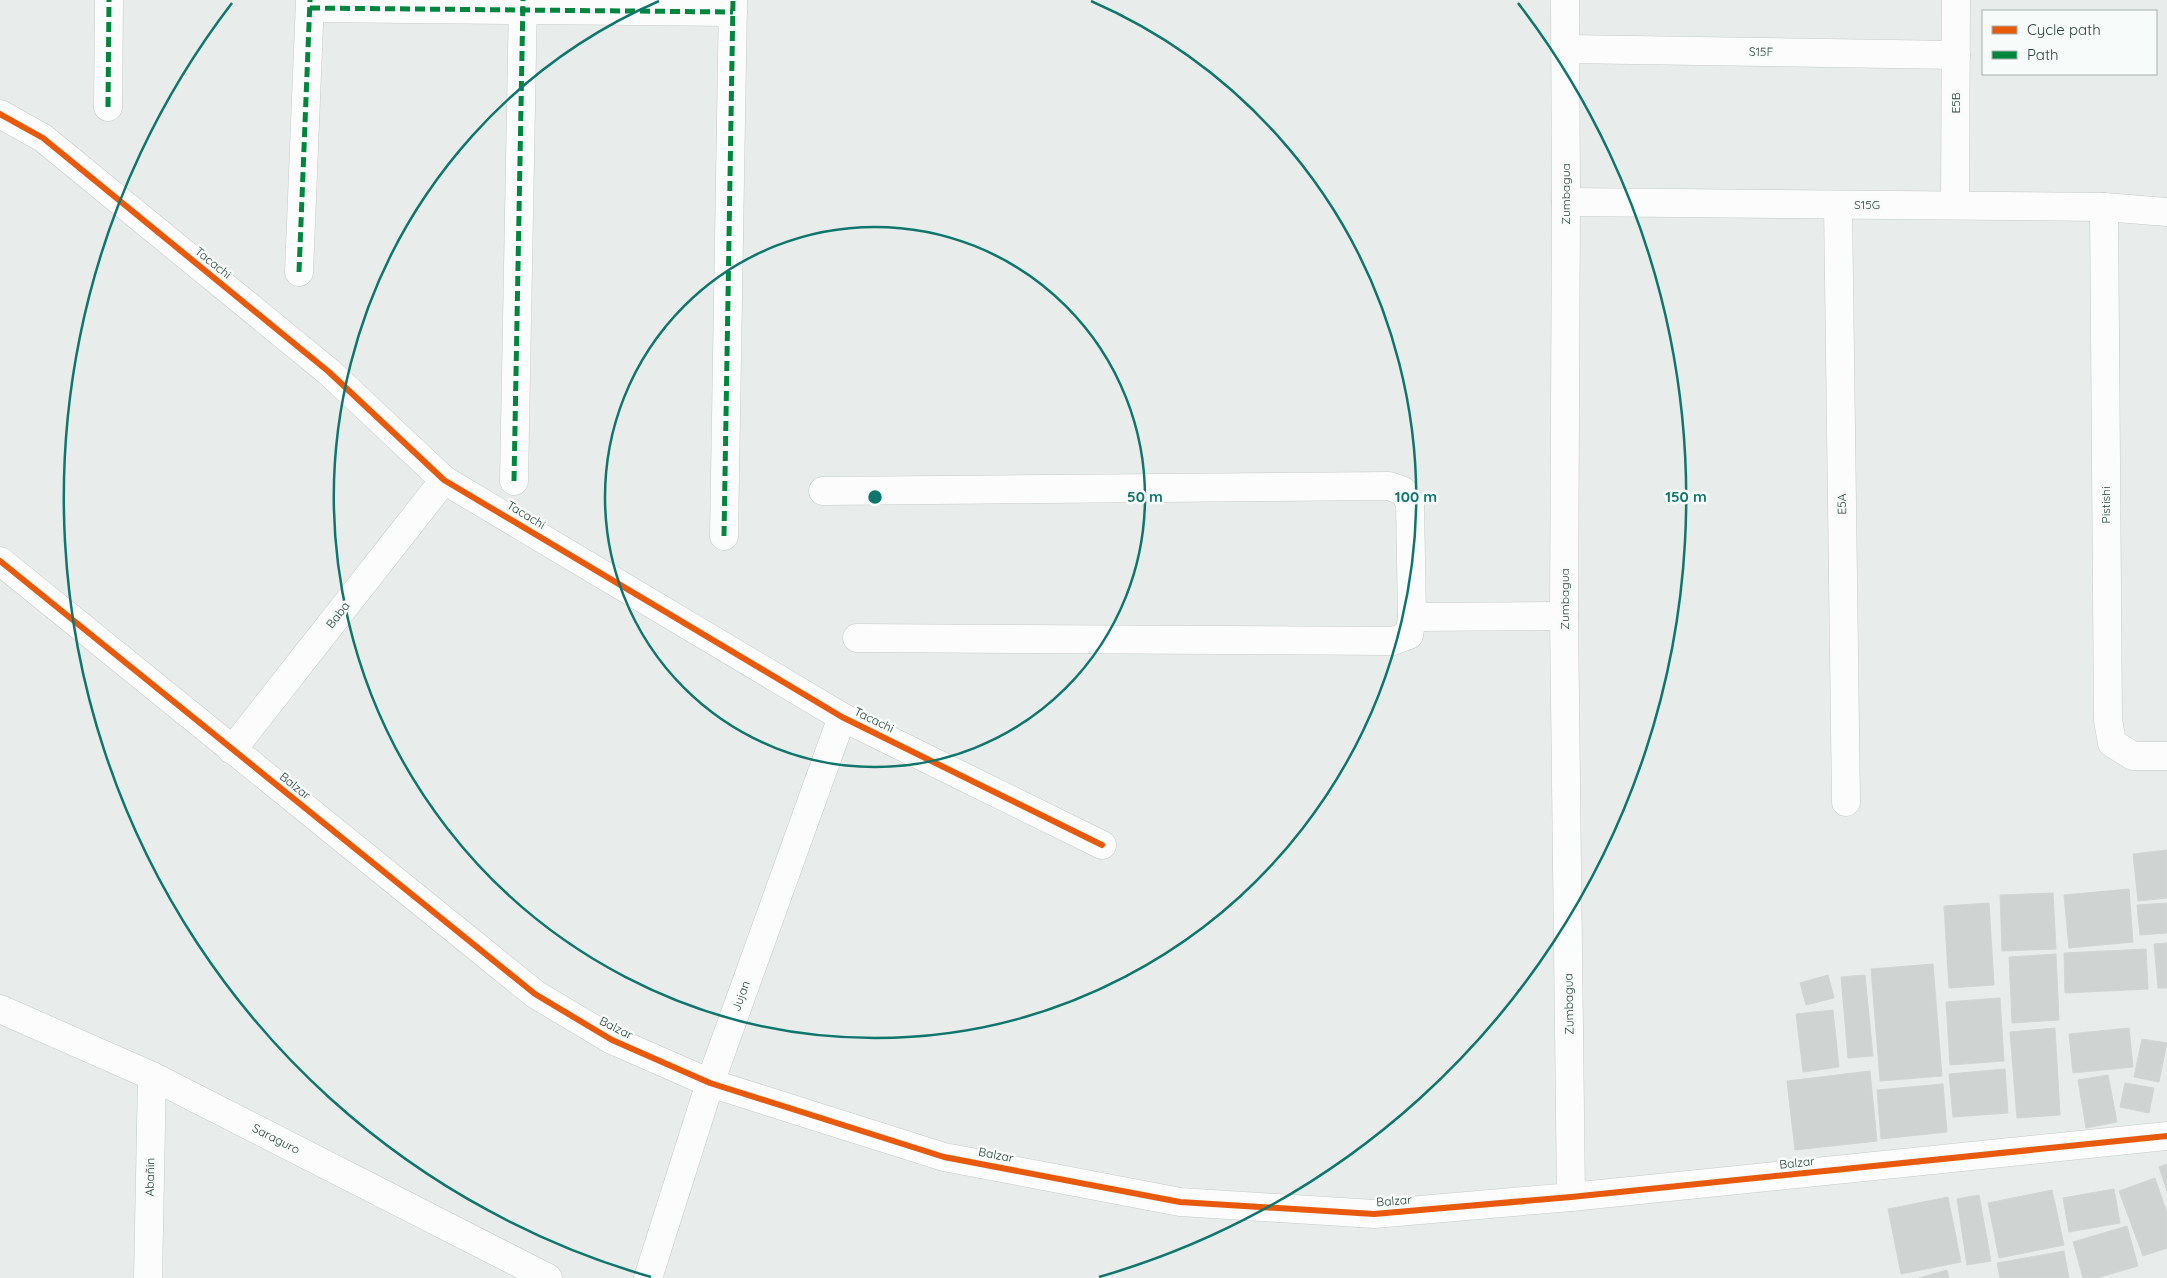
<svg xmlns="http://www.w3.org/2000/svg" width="2167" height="1278" font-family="Quicksand,sans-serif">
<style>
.building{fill:#cfd4d2;stroke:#d1d6d4}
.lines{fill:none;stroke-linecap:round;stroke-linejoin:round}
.minor-casing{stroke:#c5cac8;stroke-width:29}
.minor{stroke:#fcfcfc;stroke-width:28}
.quiet{stroke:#00873e;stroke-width:5;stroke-dasharray:10 5;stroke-linecap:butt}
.cycleway-casing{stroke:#f7fbf9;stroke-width:9}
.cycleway{stroke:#e8590c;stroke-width:6}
.ring{fill:none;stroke:#0f766e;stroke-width:2.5}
.labels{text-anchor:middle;stroke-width:5;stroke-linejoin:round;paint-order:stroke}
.street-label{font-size:12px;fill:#24423a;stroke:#f7fbf9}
.centre{fill:#0f766e;stroke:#f7fbf9;stroke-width:2.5}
.ring-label{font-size:15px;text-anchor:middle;font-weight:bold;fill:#0f766e;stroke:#f7fbf9;stroke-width:5;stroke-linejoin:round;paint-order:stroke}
</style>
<rect width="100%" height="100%" fill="#e8edeb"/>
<g class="building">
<path d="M 2167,850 L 2167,898 L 2138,901 L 2133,854 Z"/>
<path d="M 2129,889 L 2133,942 L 2069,948 L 2064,895 Z"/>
<path d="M 2053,893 L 2056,949 L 2002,951 L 2000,895 Z"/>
<path d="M 1989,903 L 1994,985 L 1949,988 L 1944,906 Z"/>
<path d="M 2167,903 L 2167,933 L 2140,935 L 2137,905 Z"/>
<path d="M 2167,943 L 2167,988 L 2158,988 L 2154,944 Z"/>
<path d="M 2146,949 L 2148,989 L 2065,993 L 2064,953 Z"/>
<path d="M 2056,954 L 2059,1020 L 2012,1023 L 2009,957 Z"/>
<path d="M 1933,964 L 1942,1076 L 1880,1081 L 1871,969 Z"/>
<path d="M 1828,975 L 1834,998 L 1806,1005 L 1800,983 Z"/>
<path d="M 1865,975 L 1873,1056 L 1848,1058 L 1841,977 Z"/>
<path d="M 2000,998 L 2004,1061 L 1950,1065 L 1946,1002 Z"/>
<path d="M 1833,1010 L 1839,1067 L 1803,1072 L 1796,1014 Z"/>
<path d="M 2055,1028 L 2060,1115 L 2017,1118 L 2010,1032 Z"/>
<path d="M 2129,1028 L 2133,1067 L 2073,1073 L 2069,1034 Z"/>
<path d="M 2142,1039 L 2167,1043 L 2159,1082 L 2134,1077 Z"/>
<path d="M 2005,1069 L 2008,1113 L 1953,1117 L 1949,1074 Z"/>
<path d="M 1870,1071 L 1877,1141 L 1795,1150 L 1787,1081 Z"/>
<path d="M 2108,1075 L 2117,1122 L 2086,1128 L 2078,1080 Z"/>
<path d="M 2125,1083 L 2154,1088 L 2149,1113 L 2120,1107 Z"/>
<path d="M 1943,1084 L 1947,1132 L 1881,1139 L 1877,1090 Z"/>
<path d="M 2167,1164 L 2167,1191 L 2159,1167 Z"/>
<path d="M 2155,1178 L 2167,1213 L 2167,1248 L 2143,1256 L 2119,1191 Z"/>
<path d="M 2114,1189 L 2120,1223 L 2069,1232 L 2063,1198 Z"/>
<path d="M 2052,1190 L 2064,1245 L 1999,1258 L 1988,1203 Z"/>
<path d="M 1979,1195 L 1991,1261 L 1967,1265 L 1957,1199 Z"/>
<path d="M 1948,1197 L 1961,1262 L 1901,1274 L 1888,1209 Z"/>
<path d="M 2127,1226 L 2138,1266 L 2097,1278 L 2083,1278 L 2073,1242 Z"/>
<path d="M 2064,1251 L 2069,1278 L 2000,1278 L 1997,1263 Z"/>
<path d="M 1947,1270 L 1949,1278 L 1919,1278 Z"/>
</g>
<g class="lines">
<defs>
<g id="minor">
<path d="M 1565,0 L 1566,202 L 1564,616 L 1571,1197"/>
<path d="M 310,8 L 733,12"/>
<path d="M 1566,49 L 1956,55"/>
<path d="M 108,107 L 109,0"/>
<path d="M 0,114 L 43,138 L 329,372 L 444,480 L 842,717 L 1102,845"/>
<path d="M 1566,202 L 2104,207 L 2167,212"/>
<path d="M 1838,205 L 1846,802"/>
<path d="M 1955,205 L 1956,0"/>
<path d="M 2104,207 L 2108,720 L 2112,743 L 2133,756 L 2167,756"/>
<path d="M 299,272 L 310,0"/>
<path d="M 514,481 L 523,0"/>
<path d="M 823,491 L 1389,486 L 1403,491 L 1410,503 L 1412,617 L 1564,616"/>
<path d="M 724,536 L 733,0"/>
<path d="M 0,561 L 535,994 L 612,1040 L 710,1083 L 944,1157 L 1180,1202 L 1374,1214 L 1571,1197 L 2167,1136"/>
<path d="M 857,638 L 1393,641 L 1409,635 L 1412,617"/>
<path d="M 232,750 L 444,480"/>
<path d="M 0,1009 L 152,1076 L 548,1278"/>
<path d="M 148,1278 L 152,1076"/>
<path d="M 648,1278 L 710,1083 L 842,717"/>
</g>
</defs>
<use href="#minor" class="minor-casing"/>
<use href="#minor" class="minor"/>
<g class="quiet">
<path d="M 310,8 L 733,12"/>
<path d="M 108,107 L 109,0"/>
<path d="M 299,272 L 310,0"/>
<path d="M 514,481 L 523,0"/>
<path d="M 724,536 L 733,0"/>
</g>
<defs>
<g id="cycleway">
<path d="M 0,114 L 43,138 L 329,372 L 444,480 L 842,717 L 1102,845"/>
<path d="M 0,561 L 535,994 L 612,1040 L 710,1083 L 944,1157 L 1180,1202 L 1374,1214 L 1571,1197 L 2167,1136"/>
</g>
</defs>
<use href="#cycleway" class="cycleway-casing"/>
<use href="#cycleway" class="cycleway"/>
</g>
<g class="ring">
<circle cx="875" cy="497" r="270"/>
<path d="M1091 1A541 541 0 1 1 659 1"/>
<path d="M651 1277A811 811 0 0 1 232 3M1518 3A811 811 0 0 1 1099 1277"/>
</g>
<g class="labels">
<g class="street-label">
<text transform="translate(1761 52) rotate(1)" y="4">S15F</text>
<text transform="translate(1956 103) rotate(-90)" y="4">E5B</text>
<text transform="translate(1566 194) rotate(-90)" y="4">Zumbagua</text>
<text x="1867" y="209">S15G</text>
<text transform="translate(213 263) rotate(39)" y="4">Tacachi</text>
<text transform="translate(1842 504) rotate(-91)" y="4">E5A</text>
<text transform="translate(2106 505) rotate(-90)" y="4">Pistishi</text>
<text transform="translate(526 515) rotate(31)" y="4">Tacachi</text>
<text transform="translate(1565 599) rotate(-90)" y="4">Zumbagua</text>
<text transform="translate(338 615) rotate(-52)" y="4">Baba</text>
<text transform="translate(874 720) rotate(26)" y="4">Tacachi</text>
<text transform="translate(295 786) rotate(39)" y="4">Balzar</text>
<text transform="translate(741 996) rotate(-70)" y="4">Jujan</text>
<text transform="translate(1569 1004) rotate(-91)" y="4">Zumbagua</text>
<text transform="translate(616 1028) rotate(27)" y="4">Balzar</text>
<text transform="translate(276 1139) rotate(27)" y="4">Saraguro</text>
<text transform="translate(996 1155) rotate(11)" y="4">Balzar</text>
<text transform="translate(1797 1163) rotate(-6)" y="4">Balzar</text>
<text transform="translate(150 1177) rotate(-89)" y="4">Abañin</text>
<text transform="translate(1394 1201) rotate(-4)" y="4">Balzar</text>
</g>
</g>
<circle cx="875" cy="497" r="8" class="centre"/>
<g class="ring-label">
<text x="1145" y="502">50 m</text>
<text x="1416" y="502">100 m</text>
<text x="1686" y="502">150 m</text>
</g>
<rect x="1982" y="10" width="175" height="65" fill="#f7fbf9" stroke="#a3b1ad"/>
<rect x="1992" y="26" width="25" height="8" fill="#e8590c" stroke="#a3b1ad"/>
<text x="2027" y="35" font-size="15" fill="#24423a">Cycle path</text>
<rect x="1992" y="51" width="25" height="8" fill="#00873e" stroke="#a3b1ad"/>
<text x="2027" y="60" font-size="15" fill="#24423a">Path</text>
</svg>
